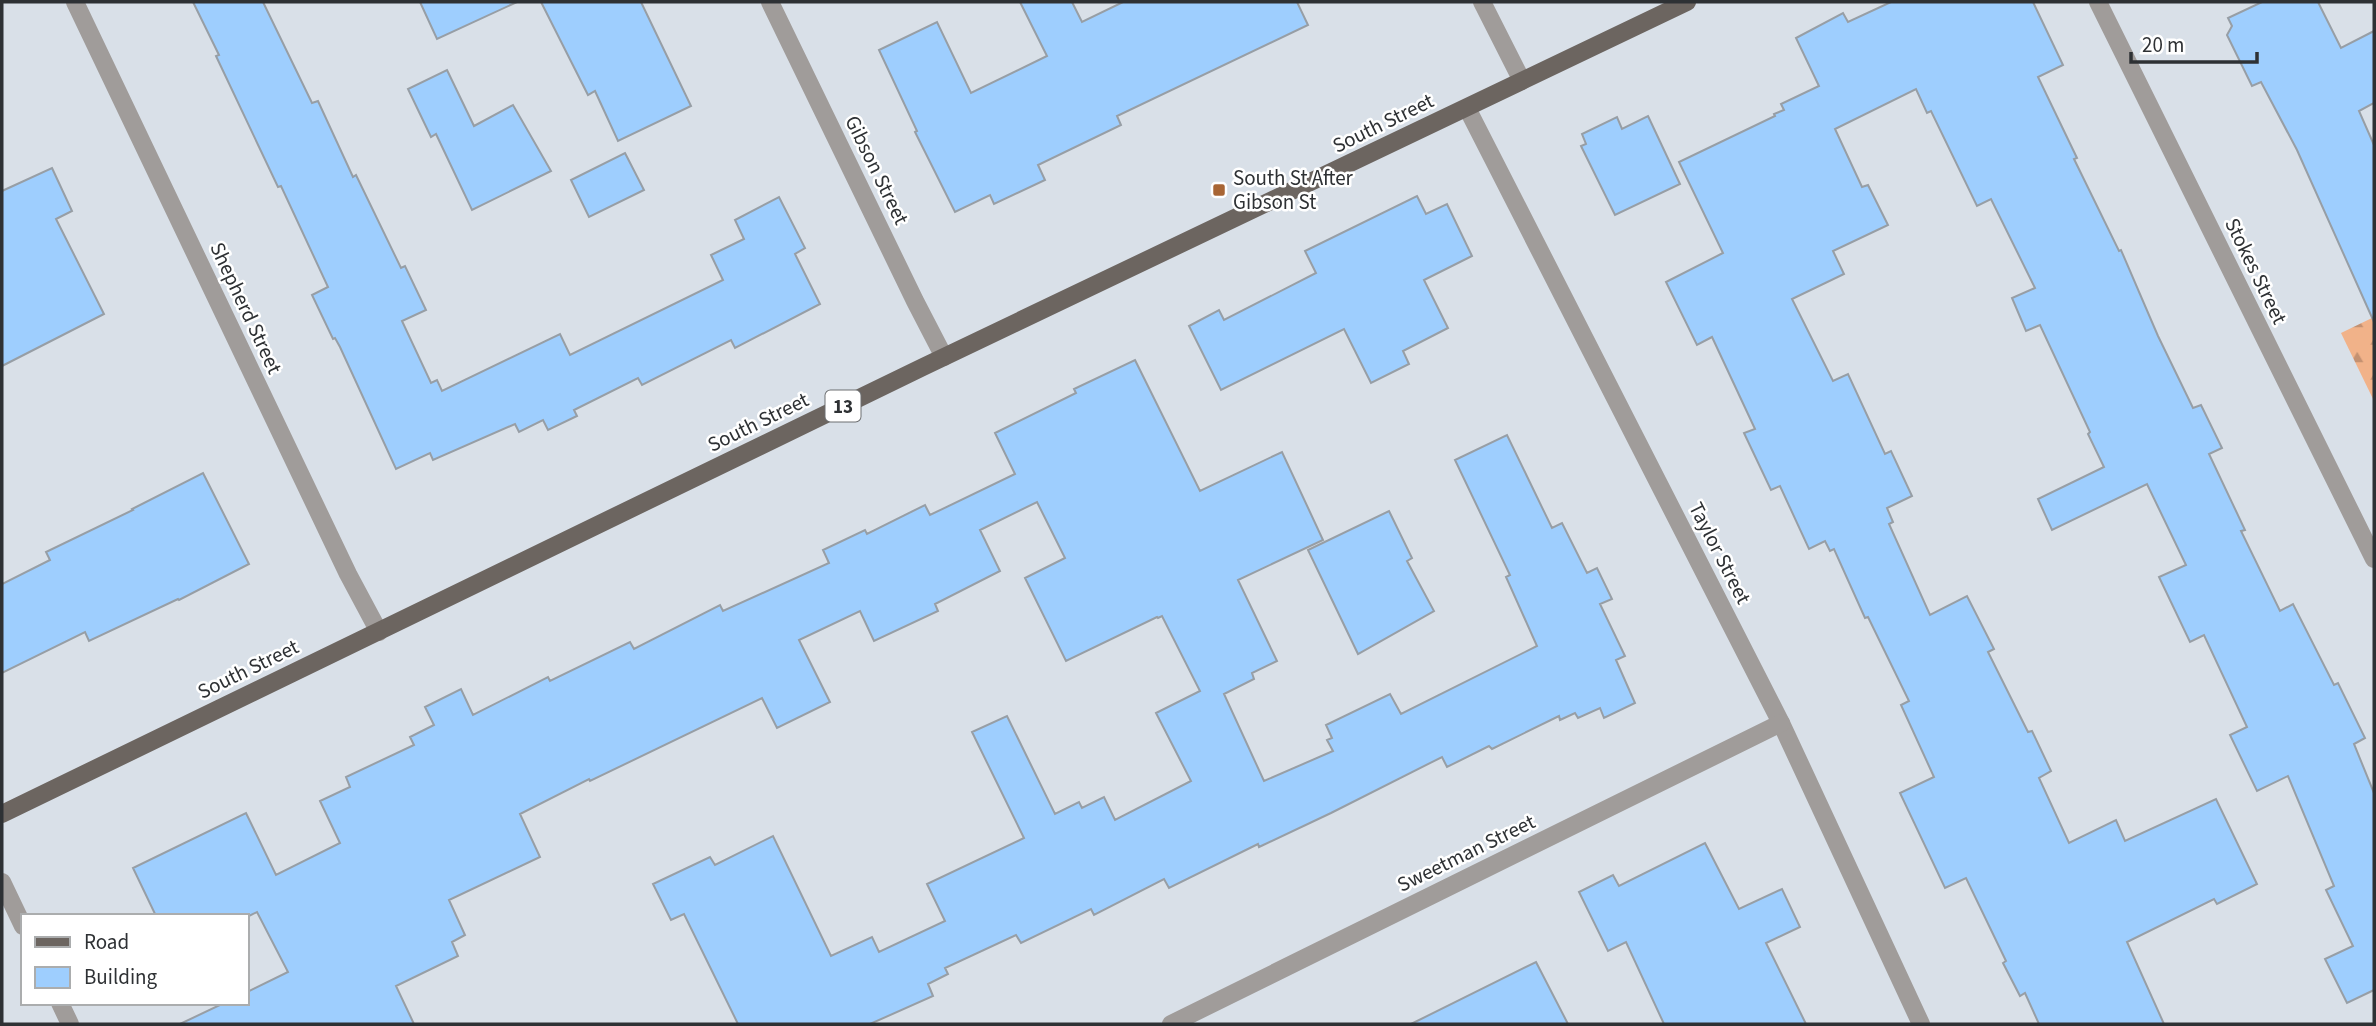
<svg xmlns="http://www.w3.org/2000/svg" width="2376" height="1026" font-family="'Source Sans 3',sans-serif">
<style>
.forest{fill:url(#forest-firs)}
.building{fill:#9ecefe;stroke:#979ea5;stroke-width:2}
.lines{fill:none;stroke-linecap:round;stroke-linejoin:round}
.street{stroke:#a09c9a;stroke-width:18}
.primary{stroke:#6c6560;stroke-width:18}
.poi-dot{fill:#a86534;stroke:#fff;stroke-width:2.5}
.labels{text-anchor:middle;stroke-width:5;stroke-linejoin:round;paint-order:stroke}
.shield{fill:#fff;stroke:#6d6f71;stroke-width:2}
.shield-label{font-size:19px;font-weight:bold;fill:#2e3134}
.street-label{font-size:21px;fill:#2e3134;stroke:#fff}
.poi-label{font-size:21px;fill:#2e3134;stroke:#fff;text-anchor:start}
</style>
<defs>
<pattern id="forest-firs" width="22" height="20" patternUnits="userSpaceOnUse" patternTransform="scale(1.75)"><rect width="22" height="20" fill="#f1b289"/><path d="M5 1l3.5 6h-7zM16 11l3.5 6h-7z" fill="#c49171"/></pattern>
</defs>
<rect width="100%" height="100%" fill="#d9e0e8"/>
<path class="forest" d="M 2374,317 L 2374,401 L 2341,333 Z"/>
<g class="building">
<path d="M 193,2 L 263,2 L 312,103 L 318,101 L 353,177 L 356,175 L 401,268 L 405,266 L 426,310 L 402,321 L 431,383 L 437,380 L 442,391 L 560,334 L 570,355 L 723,280 L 711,255 L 744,239 L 735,220 L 779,197 L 805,248 L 795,254 L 820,304 L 735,348 L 731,340 L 642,385 L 638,378 L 574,410 L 577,416 L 548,430 L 543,420 L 519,432 L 515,424 L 433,460 L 430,453 L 396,469 L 340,347 L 335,338 L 333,339 L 312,295 L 328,287 L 281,186 L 278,187 L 216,56 L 219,55 Z"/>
<path d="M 420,2 L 517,2 L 437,39 Z"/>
<path d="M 541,2 L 641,2 L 691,106 L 618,141 L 595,91 L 588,95 Z"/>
<path d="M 1020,2 L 1072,2 L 1082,22 L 1123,2 L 1297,2 L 1308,25 L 1117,116 L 1121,125 L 1038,165 L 1045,180 L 994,204 L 990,195 L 955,212 L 915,132 L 917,131 L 879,50 L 937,22 L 971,93 L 1047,56 Z"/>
<path d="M 1891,2 L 2033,2 L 2063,65 L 2038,77 L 2077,158 L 2074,159 L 2119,251 L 2121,250 L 2158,336 L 2193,408 L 2201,405 L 2222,448 L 2209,454 L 2245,530 L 2241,531 L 2280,611 L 2293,604 L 2334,685 L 2338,683 L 2365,738 L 2354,744 L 2374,793 L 2374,990 L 2347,1003 L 2325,959 L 2353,946 L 2326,890 L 2334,886 L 2288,776 L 2257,791 L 2230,735 L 2247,727 L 2204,635 L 2190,642 L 2159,577 L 2186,565 L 2147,484 L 2052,530 L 2038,499 L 2104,467 L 2088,434 L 2090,432 L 2040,325 L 2026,331 L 2012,298 L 2035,288 L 1991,199 L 1977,206 L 1931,111 L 1927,113 L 1916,89 L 1835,129 L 1862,187 L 1868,185 L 1888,225 L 1833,251 L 1844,274 L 1792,299 L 1833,381 L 1848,374 L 1885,454 L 1891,451 L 1912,496 L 1887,508 L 1893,522 L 1889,524 L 1930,615 L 1967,596 L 1994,649 L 1988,652 L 2028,732 L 2032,731 L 2051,771 L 2039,778 L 2069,843 L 2116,820 L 2125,841 L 2216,799 L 2257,884 L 2217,904 L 2214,899 L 2127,942 L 2164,1024 L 2039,1024 L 2025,993 L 2020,996 L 2003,963 L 2006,961 L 1966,878 L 1945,888 L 1900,793 L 1934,777 L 1901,705 L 1909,701 L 1868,617 L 1865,618 L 1834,549 L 1830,551 L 1825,541 L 1809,549 L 1780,486 L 1771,490 L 1744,433 L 1755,429 L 1712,337 L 1697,345 L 1666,282 L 1723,253 L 1679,162 L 1775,116 L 1774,114 L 1784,110 L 1781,104 L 1819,86 L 1796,38 L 1843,13 L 1848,22 Z"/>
<path d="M 2262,2 L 2318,2 L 2341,48 L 2374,31 L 2374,103 L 2359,111 L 2374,145 L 2374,322 L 2297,150 L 2261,82 L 2252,86 L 2227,35 L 2232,26 L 2228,18 Z"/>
<path d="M 447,70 L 474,126 L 513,105 L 551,171 L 472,210 L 436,134 L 431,137 L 408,89 Z"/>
<path d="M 1648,116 L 1680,184 L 1615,215 L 1581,146 L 1586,144 L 1582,134 L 1617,117 L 1622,129 Z"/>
<path d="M 625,153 L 644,190 L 589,217 L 571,180 Z"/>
<path d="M 52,168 L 72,211 L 56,219 L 104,314 L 2,366 L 2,191 Z"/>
<path d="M 1417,196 L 1426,214 L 1447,204 L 1472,256 L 1424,280 L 1448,328 L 1403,351 L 1409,364 L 1371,383 L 1344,329 L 1221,390 L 1189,326 L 1219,310 L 1224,320 L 1316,273 L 1305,251 Z"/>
<path d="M 1135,360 L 1200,491 L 1282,452 L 1323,540 L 1238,580 L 1277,661 L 1252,673 L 1254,679 L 1224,694 L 1264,781 L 1333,751 L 1327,740 L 1332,738 L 1326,725 L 1390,694 L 1401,714 L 1537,646 L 1506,577 L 1510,575 L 1455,460 L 1507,435 L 1552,528 L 1562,523 L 1587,573 L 1597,568 L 1612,599 L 1600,604 L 1625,656 L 1616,660 L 1635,703 L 1604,718 L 1600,708 L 1578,718 L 1575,713 L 1560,720 L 1559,716 L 1492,749 L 1489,746 L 1447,767 L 1442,757 L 1331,813 L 1259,847 L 1258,844 L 1169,888 L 1164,879 L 1094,915 L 1091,909 L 1021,943 L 1016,935 L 945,968 L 948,974 L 928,984 L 933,996 L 870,1024 L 738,1024 L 684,914 L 671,920 L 653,884 L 710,857 L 715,865 L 773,836 L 831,956 L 872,937 L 879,952 L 945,921 L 927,884 L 1024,838 L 972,732 L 1007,716 L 1055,814 L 1079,802 L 1082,808 L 1104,797 L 1115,820 L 1191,781 L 1156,713 L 1200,691 L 1162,616 L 1158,618 L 1157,617 L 1066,661 L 1025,578 L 1065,558 L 1037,502 L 980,530 L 1000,571 L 935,604 L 938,611 L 874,641 L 860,611 L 799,640 L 830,702 L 777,728 L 762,698 L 590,781 L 589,779 L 520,814 L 540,857 L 449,900 L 465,935 L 452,942 L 458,956 L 396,986 L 414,1024 L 180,1024 L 224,1003 L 247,1003 L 247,992 L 288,972 L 257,912 L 249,916 L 156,916 L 133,868 L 246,813 L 276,875 L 340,843 L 320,801 L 350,787 L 346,777 L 414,745 L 410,737 L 434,725 L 425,707 L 461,689 L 473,715 L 548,677 L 550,681 L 630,642 L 634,649 L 720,605 L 723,611 L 829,563 L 823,550 L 865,530 L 867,534 L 925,505 L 930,515 L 1015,474 L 995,433 L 1076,393 L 1074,389 Z"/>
<path d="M 203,473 L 249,564 L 179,600 L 178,599 L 89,641 L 85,632 L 2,673 L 2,584 L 50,560 L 46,552 L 133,510 L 132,509 Z"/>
<path d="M 1389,511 L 1412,558 L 1407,561 L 1434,611 L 1358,654 L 1308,550 Z"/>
<path d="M 1705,843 L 1739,909 L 1782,889 L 1800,927 L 1766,943 L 1806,1024 L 1664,1024 L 1626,942 L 1608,951 L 1579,892 L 1613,875 L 1619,886 Z"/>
<path d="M 1536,962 L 1568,1024 L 1411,1024 Z"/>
</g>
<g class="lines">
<g class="street">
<path d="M 75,2 L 348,574 L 379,632"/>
<path d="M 770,2 L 915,301 L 944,357"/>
<path d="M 1482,2 L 1522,81"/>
<path d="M 2098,2 L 2374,559"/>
<path d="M 1467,108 L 1781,723 L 1921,1024"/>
<path d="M 2,882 L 23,926"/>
<path d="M 60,1003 L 70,1024"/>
<path d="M 1171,1024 L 1781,723"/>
</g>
<path class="primary" d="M 2,814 L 923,367 L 1687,2"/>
</g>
<rect class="poi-dot" x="1212" y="183" width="14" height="14" rx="3.5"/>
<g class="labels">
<rect class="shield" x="825.5" y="390.5" width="35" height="31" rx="5"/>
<g class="shield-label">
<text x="843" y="413">13</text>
</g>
<g class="street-label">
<text transform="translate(1383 123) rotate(-26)" y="7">South Street</text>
<text transform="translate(877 170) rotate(64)" y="7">Gibson Street</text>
<text transform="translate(2256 271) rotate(64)" y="7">Stokes Street</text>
<text transform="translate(246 308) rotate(65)" y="7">Shepherd Street</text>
<text transform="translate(758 422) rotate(-26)" y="7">South Street</text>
<text transform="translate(1720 553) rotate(63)" y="7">Taylor Street</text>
<text transform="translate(248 669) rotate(-26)" y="7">South Street</text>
<text transform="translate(1466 853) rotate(-26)" y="7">Sweetman Street</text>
</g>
<g class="poi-label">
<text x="1233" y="185">South St After<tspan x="1233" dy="24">Gibson St</tspan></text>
</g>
</g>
<rect width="2376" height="1026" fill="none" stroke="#2e3134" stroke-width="7"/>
<rect x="21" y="914" width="228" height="91" fill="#ffffff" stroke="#abadae" stroke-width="2"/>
<rect x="35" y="937" width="35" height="10" fill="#6c6560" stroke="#abadae" stroke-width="2"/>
<text x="84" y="949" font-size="21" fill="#2e3134">Road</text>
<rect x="35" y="967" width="35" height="21" fill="#9ecefe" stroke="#abadae" stroke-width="2"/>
<text x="84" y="984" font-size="21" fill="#2e3134">Building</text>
<path d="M2131 52v10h126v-10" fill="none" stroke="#2e3134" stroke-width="3.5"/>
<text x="2142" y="52" font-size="21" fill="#2e3134" stroke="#ffffff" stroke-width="5" paint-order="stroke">20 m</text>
</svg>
